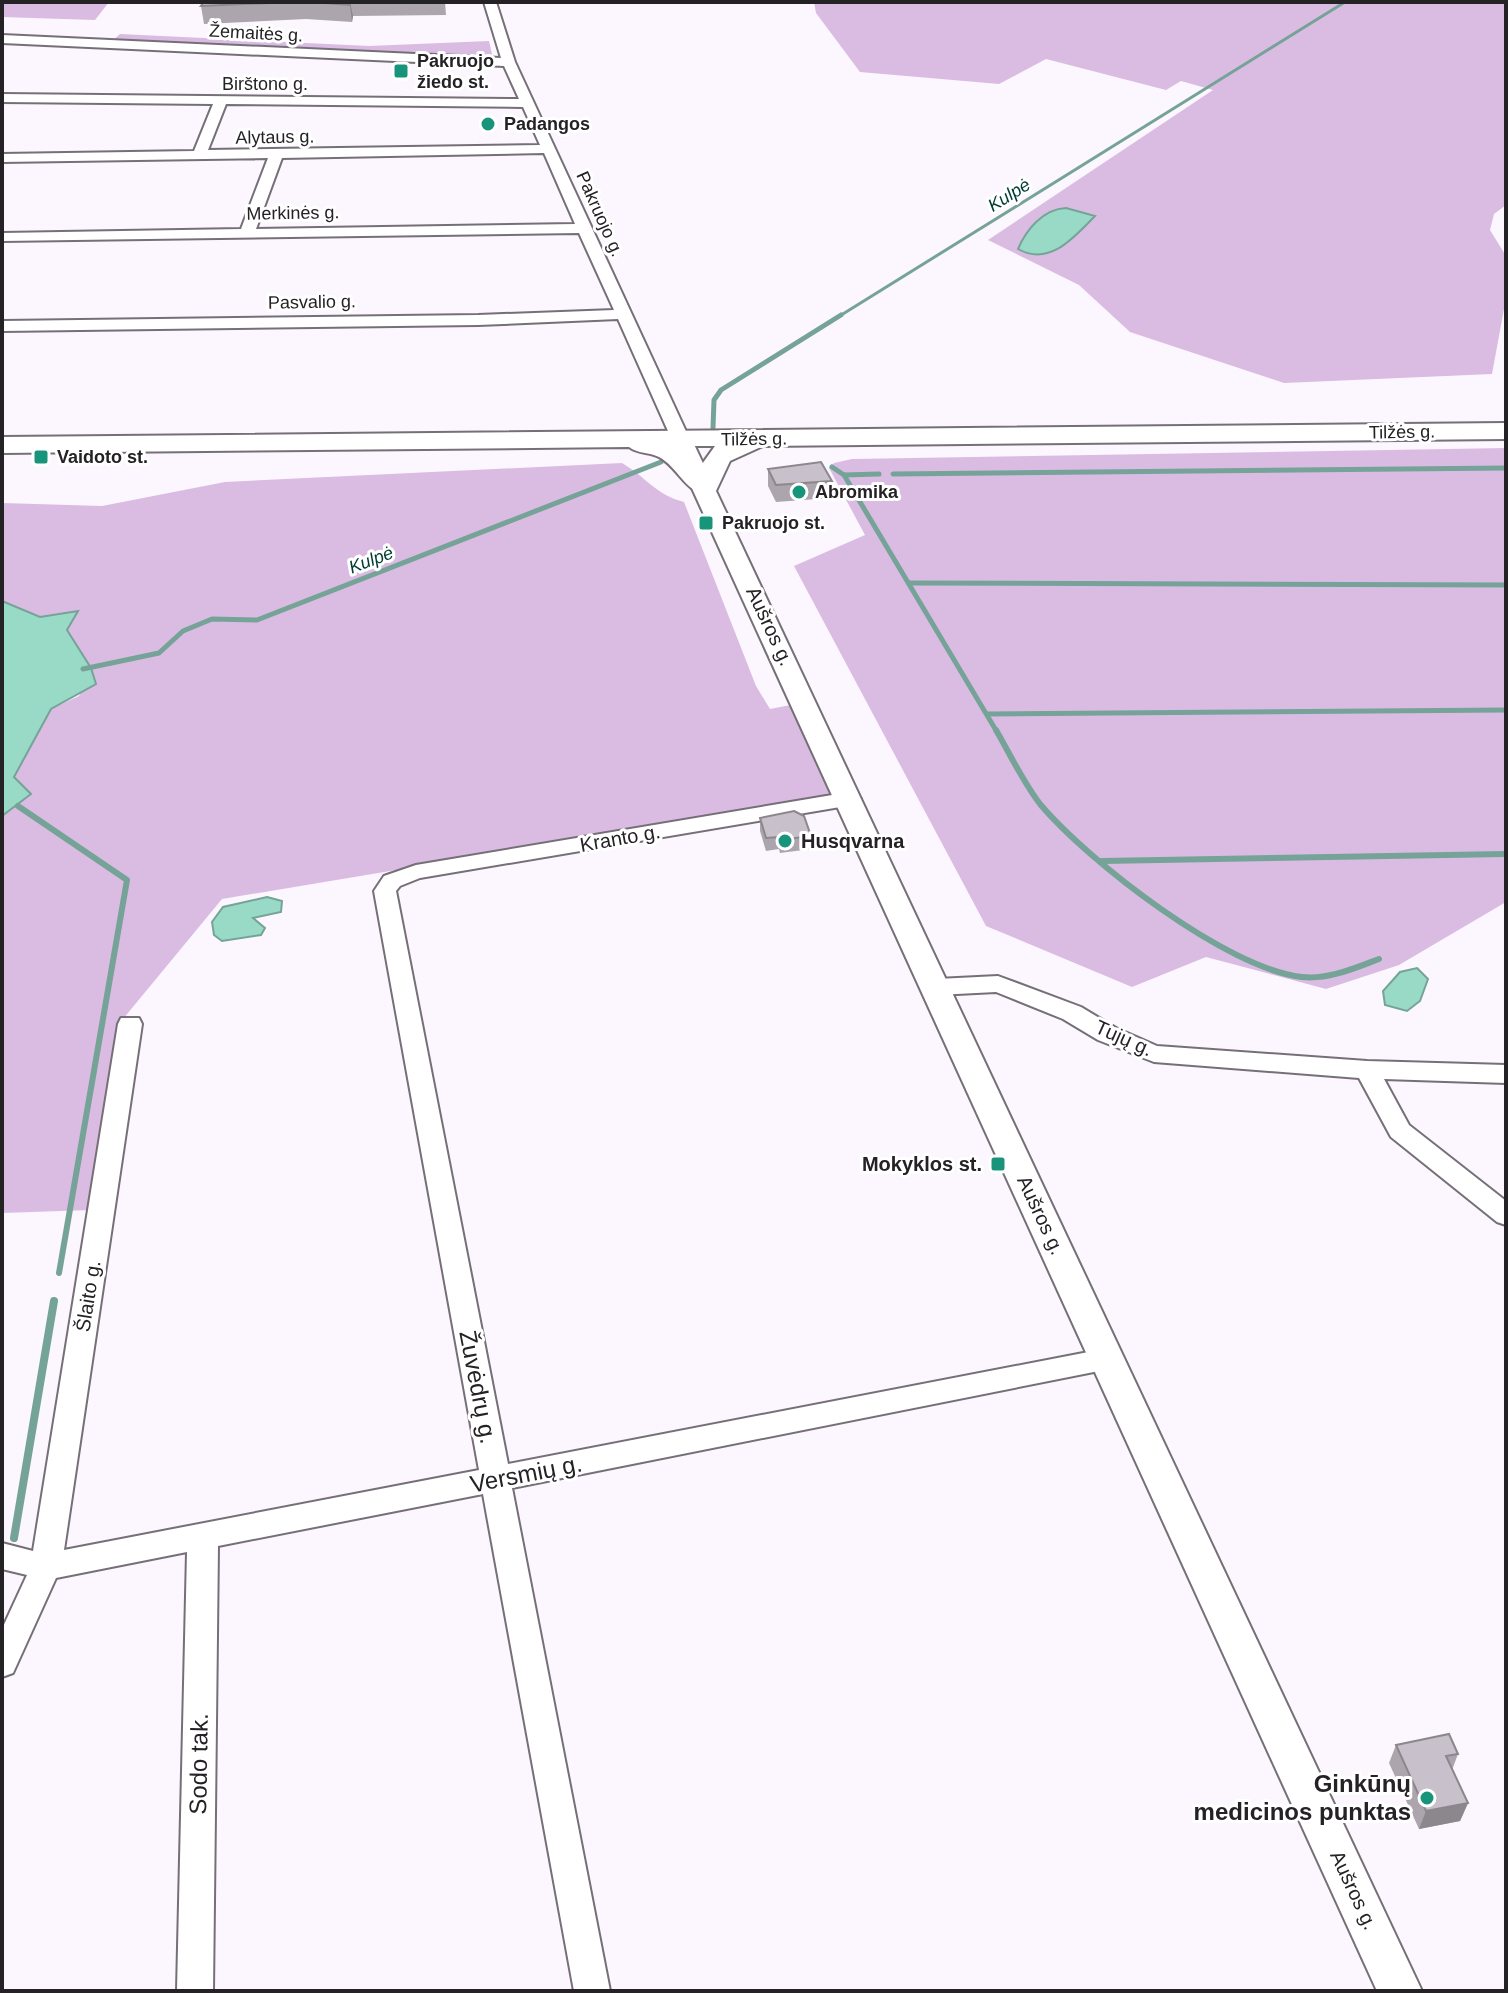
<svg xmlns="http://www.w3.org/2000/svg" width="1508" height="1993" font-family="Arial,sans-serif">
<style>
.green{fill:#dabce3}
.water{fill:#99dac7;stroke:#76a397;stroke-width:2}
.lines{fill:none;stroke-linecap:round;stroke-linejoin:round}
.stream-far3{stroke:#76a397;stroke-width:3}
.stream-far2{stroke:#76a397;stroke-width:5}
.stream-far1{stroke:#76a397;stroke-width:6}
.stream{stroke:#76a397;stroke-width:8}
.minor-casing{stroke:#766f78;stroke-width:4}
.major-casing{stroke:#766f78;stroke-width:4}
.highway-casing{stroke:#766f78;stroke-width:4}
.minor{fill:#fff;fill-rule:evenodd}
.major{fill:#fff;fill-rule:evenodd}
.highway{fill:#fff;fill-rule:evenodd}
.wall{fill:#aca5ae}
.shaded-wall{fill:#8c868d}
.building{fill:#c8c0ca;stroke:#8c868d;stroke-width:2}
.poi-dot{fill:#18947b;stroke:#fff;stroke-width:3}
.labels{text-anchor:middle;stroke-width:6;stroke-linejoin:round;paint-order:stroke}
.far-street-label{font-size:18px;fill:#252226;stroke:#fff}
.far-poi-label{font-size:18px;font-weight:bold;fill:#252226;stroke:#fff;text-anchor:start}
.far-water-label{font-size:18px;font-style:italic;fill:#003d31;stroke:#fff}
.street-label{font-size:20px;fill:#252226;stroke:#fff}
.poi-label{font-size:20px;font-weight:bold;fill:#252226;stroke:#fff;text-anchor:start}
.near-street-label{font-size:24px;fill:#252226;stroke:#fff}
.near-poi-label{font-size:24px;font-weight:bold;fill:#252226;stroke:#fff;text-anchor:end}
</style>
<rect width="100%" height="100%" fill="#fcf6fe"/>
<g class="green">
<path d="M 2,2 L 109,2 L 95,20 L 2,17 Z"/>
<path d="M 814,2 L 1506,2 L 1506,205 L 1494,214 L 1490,230 L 1506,256 L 1506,298 L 1492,374 L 1284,383 L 1130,332 L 1079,285 L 988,240 L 1213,90 L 1181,81 L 1166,90 L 1046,59 L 999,84 L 860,72 L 816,13 Z"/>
<path d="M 120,34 L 369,46 L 489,41 L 493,58 L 108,45 Z"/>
<path d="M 1506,448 L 1506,902 L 1399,965 L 1326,989 L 1206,957 L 1132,987 L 986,926 L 794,566 L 865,535 L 829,468 L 834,463 L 852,459 Z"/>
<path d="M 622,463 C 646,477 656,495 684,502 L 756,686 L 770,709 L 796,704 L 841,796 L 222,899 L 123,1019 L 91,1210 L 2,1213 L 2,816 L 30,794 L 14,778 L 51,709 L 79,696 L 91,668 L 67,630 L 78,612 L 40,617 L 2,601 L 2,503 L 102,506 L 225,482 Z"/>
</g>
<g class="water">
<path d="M 1066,208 L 1095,216 C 1074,237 1050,267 1018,249 C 1026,230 1043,209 1066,208 Z"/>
<path d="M 2,601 L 40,617 L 78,611 L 67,630 L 91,668 L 96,684 L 51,709 L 14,777 L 31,794 L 2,816 Z"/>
<path d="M 267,897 L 282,901 L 281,912 L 253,918 L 265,928 L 261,935 L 222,941 L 214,935 L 212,922 L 223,907 Z"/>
<path d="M 1417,968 L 1428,979 L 1420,1001 L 1407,1011 L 1385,1005 L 1383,991 L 1400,972 Z"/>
</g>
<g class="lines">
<path class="stream-far3" d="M 838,317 L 1345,2"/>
<g class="stream-far2">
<path d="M 713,428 L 714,400 L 721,390 L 841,315"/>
<path d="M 832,467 L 844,475 L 879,474"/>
<path d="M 893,474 L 1506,468"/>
<path d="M 844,475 L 997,732"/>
<path d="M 909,583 L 1506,585"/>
<path d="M 83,669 L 159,653 L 183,631 L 212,619 L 257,620 L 661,462"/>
<path d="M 988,714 L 1506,710"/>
</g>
<g class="stream-far1">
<path d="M 996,730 C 1010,754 1023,782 1040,804 C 1088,861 1227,969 1302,977 C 1328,980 1355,968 1379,959"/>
<path d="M 18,806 L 127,880 L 59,1273"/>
<path d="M 1102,861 L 1506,854"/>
</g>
<path class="stream" d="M 14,1538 L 54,1301"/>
<defs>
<g id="minor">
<path d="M 484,2 L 496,2 L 515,62 L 690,440 L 687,444 L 675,444 L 672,440 L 618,319 L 478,325 L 2,331 L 2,321 L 478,315 L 614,310 L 579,233 L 2,241 L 2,233 L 241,229 L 268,158 L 2,162 L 2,154 L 194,151 L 213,104 L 2,102 L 2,94 L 519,99 L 504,66 L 2,43 L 2,35 L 501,58 ZM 226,104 L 523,107 L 540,145 L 208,150 ZM 544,153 L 575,224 L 256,229 L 282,158 Z"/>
<path d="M 850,792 L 861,799 L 858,804 L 420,878 L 400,886 L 396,891 L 508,1464 L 1109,1348 L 1119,1351 L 1123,1359 L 1119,1367 L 512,1488 L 610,1991 L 574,1991 L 483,1494 L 218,1546 L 213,1991 L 177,1991 L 187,1552 L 56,1578 L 13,1673 L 2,1677 L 2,1629 L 27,1575 L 2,1569 L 2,1543 L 33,1551 L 118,1024 L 121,1018 L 139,1018 L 142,1024 L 64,1550 L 479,1470 L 374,891 L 384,876 L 416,865 Z"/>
<path d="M 998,976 L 1081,1007 L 1116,1028 L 1157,1046 L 1367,1061 L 1506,1065 L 1506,1083 L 1384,1079 L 1409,1125 L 1506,1201 L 1506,1225 L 1497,1222 L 1391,1137 L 1359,1078 L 1154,1062 L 1098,1040 L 1063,1019 L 996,992 L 937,995 L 925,987 L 937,979 Z"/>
</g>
<path id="major" d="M 681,433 L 692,440 L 1422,1991 L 1377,1991 L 670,440 Z"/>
<path id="highway" d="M 1506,423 L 1506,439 L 763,446 L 730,461 L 715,493 C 688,500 680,468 659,457 C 649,452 638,454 629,447 L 2,453 L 2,437 ZM 678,446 L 715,446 L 700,467 Z"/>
</defs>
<use href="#minor" class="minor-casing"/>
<use href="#major" class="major-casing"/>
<use href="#highway" class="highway-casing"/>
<use href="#minor" class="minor"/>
<use href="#major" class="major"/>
<use href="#highway" class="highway"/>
</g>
<g class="wall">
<path d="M 204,2 L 445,2 L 446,15 L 353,16 L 352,22 L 306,19 L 204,24 L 201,6 Z"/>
<path d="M 768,469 L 832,481 L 831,498 L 776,502 L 768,486 Z"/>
<path d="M 760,818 L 811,836 L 811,849 L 780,853 L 779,849 L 766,851 L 760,831 Z"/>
<path d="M 1396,1745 L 1458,1754 L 1452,1770 L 1468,1803 L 1460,1821 L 1419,1829 L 1389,1763 Z"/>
</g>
<g class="shaded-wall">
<path d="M 350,2 L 353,16 L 352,22 L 350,5 Z"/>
<path d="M 1468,1803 L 1460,1821 L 1419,1829 L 1426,1811 Z"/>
</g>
<g class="building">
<path d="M 204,2 L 293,2 L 201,6 Z"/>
<path d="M 311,2 L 350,2 L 350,5 Z"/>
<path d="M 821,462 L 832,481 L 776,485 L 768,469 Z"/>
<path d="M 794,811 L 804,816 L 811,836 L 780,840 L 779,837 L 766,838 L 760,818 Z"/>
<path d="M 1449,1734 L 1458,1754 L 1446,1756 L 1468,1803 L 1426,1811 L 1396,1745 Z"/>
</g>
<g class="poi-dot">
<rect x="393" y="63" width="16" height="16" rx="4"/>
<circle cx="488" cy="124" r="8"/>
<rect x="33" y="449" width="16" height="16" rx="4"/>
<circle cx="799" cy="492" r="8"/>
<rect x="698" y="515" width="16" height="16" rx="4"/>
<circle cx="785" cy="841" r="8"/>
<rect x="990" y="1156" width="16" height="16" rx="4"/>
<circle cx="1427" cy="1798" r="8"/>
</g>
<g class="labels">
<g class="far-street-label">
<text transform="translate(256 33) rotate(3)" y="6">Žemaitės g.</text>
<text x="265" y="90">Birštono g.</text>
<text transform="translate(275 137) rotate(-1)" y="6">Alytaus g.</text>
<text transform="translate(293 213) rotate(-1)" y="6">Merkinės g.</text>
<text transform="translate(600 214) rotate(66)" y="6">Pakruojo g.</text>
<text transform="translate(312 302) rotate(-1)" y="6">Pasvalio g.</text>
<text transform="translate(1402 432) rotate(-1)" y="6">Tilžės g.</text>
<text transform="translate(754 439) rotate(-1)" y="6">Tilžės g.</text>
</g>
<g class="far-poi-label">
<text x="417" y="67">Pakruojo<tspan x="417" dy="21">žiedo st.</tspan></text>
<text x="504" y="130">Padangos</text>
<text x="57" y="463">Vaidoto st.</text>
<text x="815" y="498">Abromika</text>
<text x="722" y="529">Pakruojo st.</text>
</g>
<g class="far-water-label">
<text transform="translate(1009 195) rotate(-32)" y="6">Kulpė</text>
<text transform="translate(371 560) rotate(-21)" y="6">Kulpė</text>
</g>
<g class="street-label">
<text transform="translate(770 626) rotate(65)" y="7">Aušros g.</text>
<text transform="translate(620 838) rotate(-10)" y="7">Kranto g.</text>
<text transform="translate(1124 1038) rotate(24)" y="7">Tujų g.</text>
<text transform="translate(1041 1215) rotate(65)" y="7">Aušros g.</text>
<text transform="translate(88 1296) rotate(-81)" y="7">Šlaito g.</text>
<text transform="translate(1354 1890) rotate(65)" y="7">Aušros g.</text>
</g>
<g class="poi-label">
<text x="801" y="848">Husqvarna</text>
<text x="982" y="1171" text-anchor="end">Mokyklos st.</text>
</g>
<g class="near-street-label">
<text transform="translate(478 1387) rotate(79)" y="8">Žuvėdrų g.</text>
<text transform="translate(526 1474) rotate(-11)" y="8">Versmių g.</text>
<text transform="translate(199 1764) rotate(-89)" y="8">Sodo tak.</text>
</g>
<g class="near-poi-label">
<text x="1411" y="1792">Ginkūnų<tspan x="1411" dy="28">medicinos punktas</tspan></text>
</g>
</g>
<rect width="1508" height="1993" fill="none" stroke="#252226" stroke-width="8"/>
</svg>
